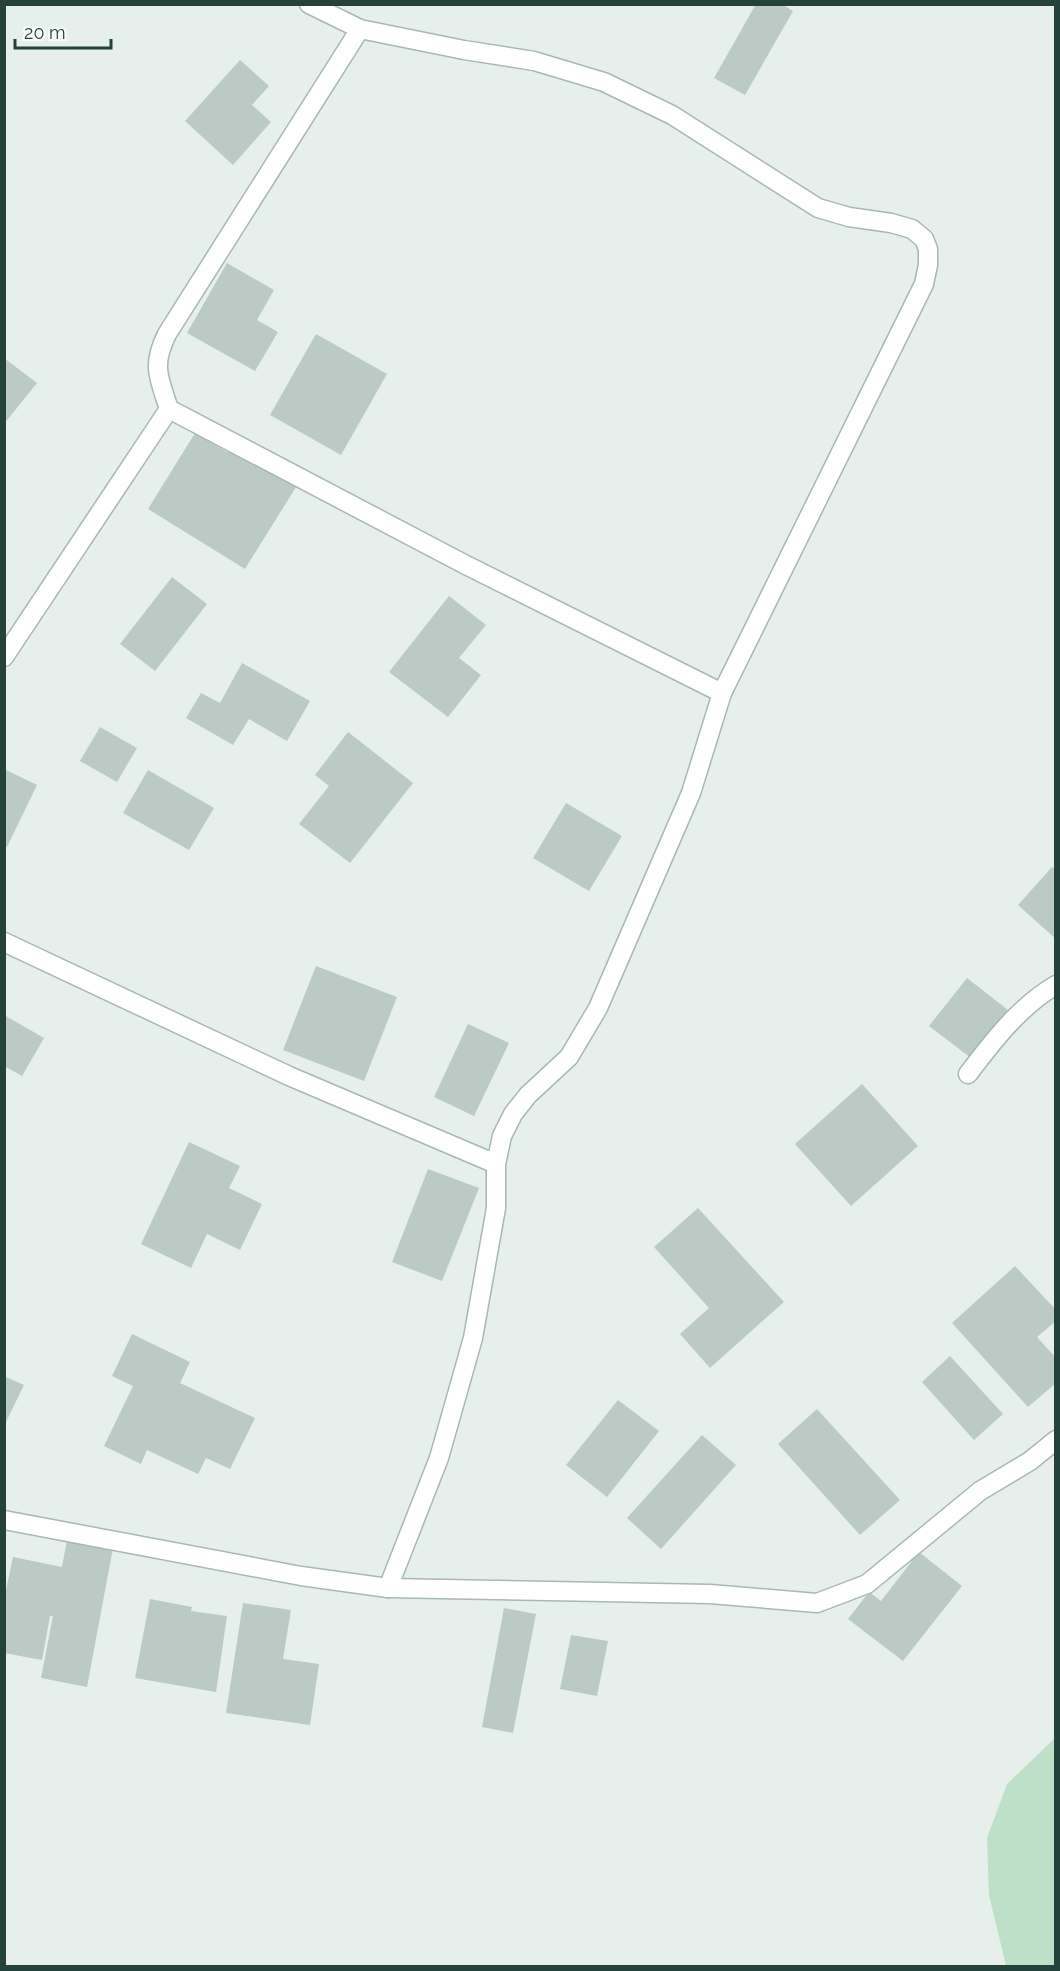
<svg xmlns="http://www.w3.org/2000/svg" width="1060" height="1971" font-family="Raleway,sans-serif">
<style>
.green{fill:#bfe0c8}
.building{fill:#bbcac4}
.lines{fill:none;stroke-linecap:round;stroke-linejoin:round}
.minor-casing{stroke:#a8b8b2;stroke-width:21}
.minor{stroke:#fff;stroke-width:18}
</style>
<rect width="100%" height="100%" fill="#e6efeb"/>
<path class="green" d="M 1055,1738 L 1055,1966 L 1006,1966 L 989,1895 L 987,1838 L 1007,1784 Z"/>
<g class="building">
<path d="M 756,4 L 781,4 L 793,11 L 745,95 L 714,78 Z"/>
<path d="M 240,60 L 269,86 L 252,105 L 271,122 L 233,165 L 185,121 Z"/>
<path d="M 227,263 L 274,290 L 257,320 L 278,332 L 255,371 L 187,333 Z"/>
<path d="M 316,334 L 387,374 L 341,455 L 270,415 Z"/>
<path d="M 4,358 L 37,383 L 4,424 Z"/>
<path d="M 195,433 L 227,452 L 230,447 L 296,487 L 245,569 L 148,509 Z"/>
<path d="M 172,577 L 207,604 L 155,671 L 120,644 Z"/>
<path d="M 449,596 L 486,625 L 459,658 L 481,675 L 448,717 L 389,672 Z"/>
<path d="M 242,663 L 310,701 L 287,741 L 249,719 L 233,745 L 186,718 L 201,693 L 220,703 Z"/>
<path d="M 100,727 L 137,748 L 117,782 L 80,761 Z"/>
<path d="M 348,732 L 413,783 L 350,863 L 299,824 L 329,786 L 315,775 Z"/>
<path d="M 4,769 L 37,785 L 7,847 L 4,845 Z"/>
<path d="M 148,770 L 214,808 L 189,850 L 123,813 Z"/>
<path d="M 566,803 L 622,836 L 589,891 L 533,858 Z"/>
<path d="M 1052,867 L 1056,870 L 1056,939 L 1018,905 Z"/>
<path d="M 316,966 L 397,997 L 364,1081 L 283,1050 Z"/>
<path d="M 967,978 L 1008,1010 L 971,1058 L 929,1026 Z"/>
<path d="M 4,1015 L 44,1038 L 22,1076 L 4,1066 Z"/>
<path d="M 468,1024 L 509,1043 L 474,1116 L 434,1097 Z"/>
<path d="M 862,1084 L 918,1146 L 851,1206 L 795,1144 Z"/>
<path d="M 189,1142 L 240,1166 L 229,1188 L 262,1204 L 240,1250 L 207,1234 L 191,1268 L 141,1244 Z"/>
<path d="M 428,1169 L 479,1188 L 442,1281 L 392,1262 Z"/>
<path d="M 698,1208 L 784,1302 L 710,1368 L 680,1334 L 709,1308 L 654,1247 Z"/>
<path d="M 1015,1266 L 1056,1310 L 1056,1321 L 1037,1337 L 1056,1358 L 1056,1383 L 1028,1407 L 952,1323 Z"/>
<path d="M 132,1334 L 190,1362 L 180,1383 L 255,1418 L 230,1469 L 206,1458 L 198,1474 L 147,1450 L 141,1464 L 104,1446 L 133,1386 L 112,1376 Z"/>
<path d="M 950,1356 L 1003,1414 L 974,1440 L 922,1382 Z"/>
<path d="M 4,1376 L 24,1385 L 4,1426 Z"/>
<path d="M 618,1400 L 659,1431 L 607,1497 L 566,1465 Z"/>
<path d="M 817,1409 L 900,1500 L 860,1535 L 778,1444 Z"/>
<path d="M 702,1435 L 736,1465 L 661,1549 L 627,1518 Z"/>
<path d="M 67,1540 L 113,1548 L 87,1687 L 41,1678 L 53,1616 L 50,1616 L 42,1660 L 4,1653 L 4,1599 L 13,1557 L 62,1567 Z"/>
<path d="M 919,1552 L 962,1586 L 903,1661 L 848,1619 L 869,1592 L 881,1601 Z"/>
<path d="M 150,1599 L 192,1607 L 191,1611 L 227,1616 L 216,1692 L 135,1678 Z"/>
<path d="M 243,1603 L 291,1610 L 283,1659 L 319,1664 L 310,1725 L 226,1713 Z"/>
<path d="M 504,1608 L 536,1614 L 513,1733 L 482,1727 Z"/>
<path d="M 571,1635 L 608,1641 L 597,1696 L 560,1689 Z"/>
</g>
<g class="lines">
<defs>
<g id="minor">
<path d="M 309,4 L 360,29 L 464,50 L 534,61 L 604,82 L 672,115 L 818,208 L 849,217 L 891,223 L 912,229 L 924,239 L 928,249 L 928,265 L 924,284 L 722,693 L 691,793 L 598,1008 L 569,1057 L 528,1095 L 513,1114 L 502,1136 L 496,1164 L 496,1208 L 473,1338 L 439,1458 L 388,1588"/>
<path d="M 360,29 L 167,334 C 151,366 159,378 169,409 L 464,564 L 722,693"/>
<path d="M 4,657 L 169,409"/>
<path d="M 4,942 L 289,1076 L 496,1164"/>
<path d="M 968,1074 C 993,1041 1020,1006 1056,985"/>
<path d="M 4,1520 L 301,1576 L 388,1588 L 710,1594 L 817,1603 L 867,1584 L 980,1491 L 1030,1461 L 1056,1440"/>
</g>
</defs>
<use href="#minor" class="minor-casing"/>
<use href="#minor" class="minor"/>
</g>
<rect width="1060" height="1971" fill="none" stroke="#24423a" stroke-width="12"/>
<path d="M15 39v9h96v-9" fill="none" stroke="#24423a" stroke-width="3"/>
<text x="24" y="39" font-size="18" fill="#24423a" stroke="#f7fbf9" stroke-width="4.5" paint-order="stroke">20 m</text>
</svg>
